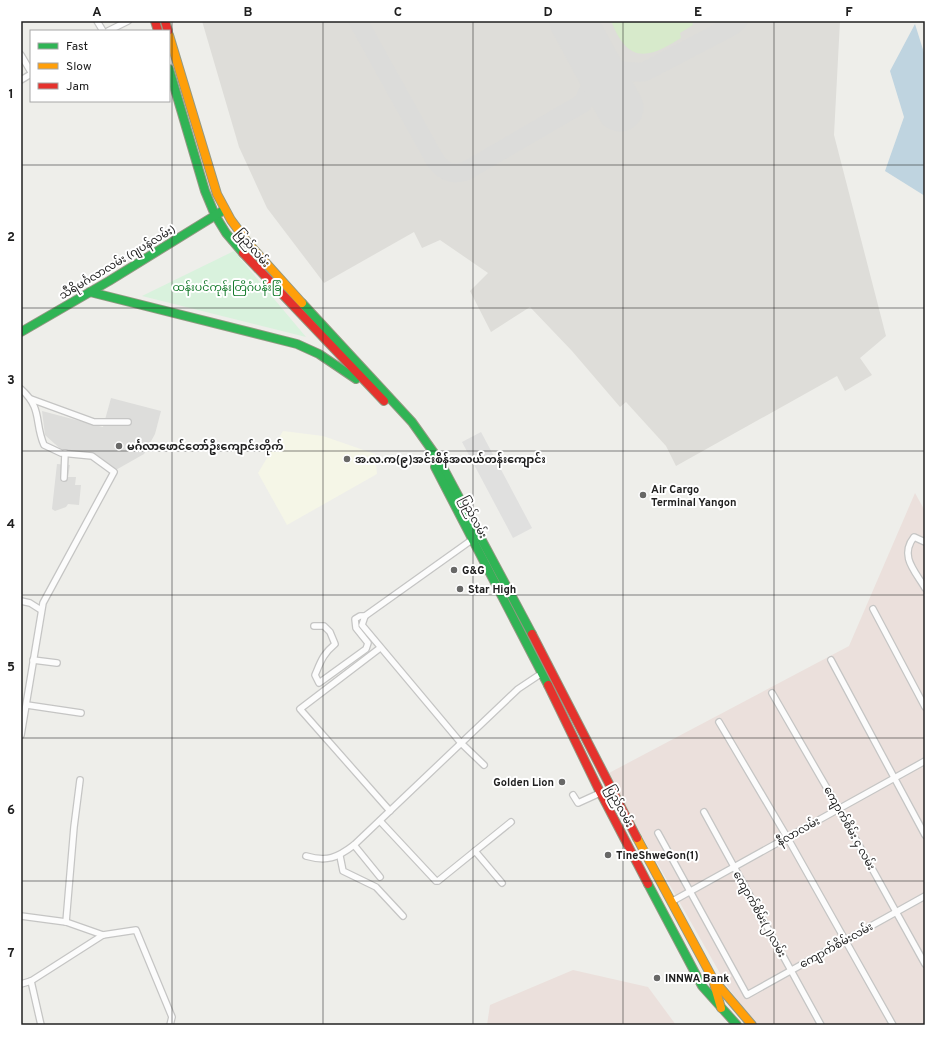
<svg xmlns="http://www.w3.org/2000/svg" width="946" height="1046" font-family="Overpass,'Noto Sans Myanmar',sans-serif">
<style>
.residential{fill:#dddddb}
.commercial{fill:#ebe0dc}
.education{fill:#f5f6e7}
.airport{fill:#deddd9}
.grass{fill:#d7eacb}
.park{fill:#d9f2dd}
.parking{fill:#e0e0df}
.water{fill:#bfd4e0}
.lines{fill:none;stroke-linecap:round;stroke-linejoin:round}
.taxiway{stroke:#dcdcda;stroke-width:19}
.runway{stroke:#dcdcda;stroke-width:47}
.street-casing{stroke:#c5c5c4;stroke-width:8}
.fast-casing{stroke:#939882;stroke-width:10}
.slow-casing{stroke:#939882;stroke-width:10}
.jam-casing{stroke:#939882;stroke-width:10}
.street{stroke:#fcfcfc;stroke-width:5.5}
.fast{stroke:#30b455;stroke-width:8}
.slow{stroke:#ff9f0a;stroke-width:8}
.jam{stroke:#e5322d;stroke-width:8}
.grid{fill:none;stroke:#202020;stroke-width:1;stroke-opacity:0.55}
.poi-dot{fill:#686867;stroke:#fff;stroke-width:1.5}
.labels{text-anchor:middle;stroke-width:4;stroke-linejoin:round;paint-order:stroke}
.street-label{font-size:11px;fill:#202020;stroke:#fff}
.park-label{font-size:11px;fill:#137a2a;stroke:#fff}
.poi-label{font-size:11px;font-weight:bold;fill:#202020;stroke:#fff;text-anchor:start}
.neatline{fill:none;stroke:#202020;stroke-width:1.5}
.grid-label{font-size:13px;text-anchor:middle;font-weight:bold;fill:#202020}
</style>
<rect width="100%" height="100%" fill="#eeeeea"/>
<g class="residential">
<path d="M 111,398 L 161,411 L 155,434 L 144,454 L 114,471 L 96,454 L 65,453 L 45,435 L 42,411 L 103,427 Z"/>
<path d="M 57,464 L 70,465 L 68,477 L 76,477 L 75,485 L 81,485 L 79,505 L 68,504 L 66,507 L 55,511 L 52,509 Z"/>
</g>
<g class="commercial">
<path d="M 915,493 L 925,511 L 925,1025 L 757,1025 L 729,989 L 643,838 L 609,773 L 849,646 Z"/>
<path d="M 573,970 L 648,987 L 676,1025 L 487,1025 L 490,1005 Z"/>
</g>
<path class="education" d="M 283,431 L 323,436 L 375,454 L 377,474 L 287,525 L 258,473 Z"/>
<path class="airport" d="M 202,21 L 840,21 L 834,135 L 886,336 L 860,358 L 872,375 L 845,391 L 837,376 L 676,466 L 666,446 L 626,402 L 620,407 L 572,351 L 530,307 L 491,332 L 470,291 L 488,273 L 440,240 L 422,248 L 414,232 L 324,283 L 267,208 L 239,147 Z"/>
<path class="grass" d="M 611,21 L 692,21 L 693,25 L 680,33 L 681,38 C 664,48 640,65 623,43 C 618,37 614,28 611,21 Z"/>
<path class="park" d="M 234,251 L 306,337 L 142,296 Z"/>
<path class="parking" d="M 481,432 L 532,528 L 513,538 L 462,442 Z"/>
<path class="water" d="M 915,24 L 925,56 L 925,196 L 885,171 L 904,117 L 890,71 Z"/>
<g class="lines">
<g class="taxiway">
<path d="M 358,21 L 435,160 C 443,171 452,176 466,171 L 583,103 L 593,80 L 592,56"/>
<path d="M 592,56 C 607,69 624,73 644,72 L 732,26 L 738,21"/>
</g>
<path class="runway" d="M 573,21 L 620,108"/>
<defs>
<g id="street">
<path d="M 97,21 L 103,31"/>
<path d="M 108,31 L 128,21"/>
<path d="M 21,55 L 31,72"/>
<path d="M 21,80 L 31,74"/>
<path d="M 21,389 C 43,409 34,422 44,445 L 61,453 L 92,456 L 114,472 L 43,603 L 21,735"/>
<path d="M 31,399 L 94,422 L 128,422"/>
<path d="M 64,478 L 65,453"/>
<path d="M 473,539 L 365,616 L 362,625 L 461,743 L 484,765"/>
<path d="M 925,542 L 914,537 C 899,556 915,571 925,588"/>
<path d="M 21,601 L 30,603 L 41,610"/>
<path d="M 873,609 L 925,707"/>
<path d="M 314,626 L 324,626 L 330,632 L 335,644 C 323,654 321,661 315,675 L 319,683 L 366,649 L 368,643 L 356,628 L 355,619 L 360,616 L 365,616"/>
<path d="M 380,648 L 300,709 L 390,811"/>
<path d="M 33,660 L 57,663"/>
<path d="M 831,660 L 925,835"/>
<path d="M 772,693 L 839,809 L 925,964"/>
<path d="M 27,705 L 81,713"/>
<path d="M 719,722 L 787,837 L 893,1025"/>
<path d="M 573,795 L 578,803 L 600,793"/>
<path d="M 704,812 L 821,1025"/>
<path d="M 380,821 L 436,881 L 438,881 L 511,822"/>
<path d="M 658,833 L 747,995 L 925,896"/>
<path d="M 354,845 L 380,877"/>
<path d="M 475,851 L 502,883"/>
<path d="M 306,856 C 327,862 337,858 354,845 L 518,689 L 542,673"/>
<path d="M 340,856 L 343,871 L 376,887 L 403,916"/>
<path d="M 671,902 L 925,761"/>
<path d="M 21,916 L 66,922 L 103,935"/>
<path d="M 66,922 L 74,827 L 80,780"/>
<path d="M 31,981 L 41,1025"/>
<path d="M 21,984 L 31,981 L 103,935 L 136,930 L 172,1017 L 170,1025"/>
</g>
<g id="fast">
<path d="M 169,69 L 205,191 L 215,215 L 226,233 L 243,253"/>
<path d="M 90,292 L 297,344 L 319,354 L 356,379"/>
<path d="M 302,303 L 412,422 L 439,460 L 532,634"/>
<path d="M 21,332 L 109,281 L 224,210"/>
<path d="M 435,467 L 548,685"/>
<path d="M 648,884 L 702,986 L 737,1025"/>
</g>
<g id="slow">
<path d="M 169,35 L 217,194 L 231,220 L 248,243 L 302,303"/>
<path d="M 637,838 L 713,979 L 752,1025"/>
<path d="M 713,980 L 721,1008"/>
</g>
<g id="jam">
<path d="M 155,21 L 158,31"/>
<path d="M 165,21 L 168,31"/>
<path d="M 243,253 L 384,401"/>
<path d="M 532,634 L 637,838"/>
<path d="M 548,685 L 599,790 L 648,884"/>
</g>
</defs>
<use href="#street" class="street-casing"/>
<use href="#fast" class="fast-casing"/>
<use href="#slow" class="slow-casing"/>
<use href="#jam" class="jam-casing"/>
<use href="#street" class="street"/>
<use href="#fast" class="fast"/>
<use href="#slow" class="slow"/>
<use href="#jam" class="jam"/>
</g>
<path class="grid" d="M 172,21 L 172,1025M 323,21 L 323,1025M 473,21 L 473,1025M 623,21 L 623,1025M 774,21 L 774,1025M 21,165 L 925,165M 21,308 L 925,308M 21,451 L 925,451M 21,595 L 925,595M 21,738 L 925,738M 21,881 L 925,881"/>
<g class="poi-dot">
<circle cx="119" cy="446" r="4"/>
<circle cx="347" cy="459" r="4"/>
<circle cx="643" cy="495" r="4"/>
<circle cx="454" cy="570" r="4"/>
<circle cx="460" cy="589" r="4"/>
<circle cx="562" cy="782" r="4"/>
<circle cx="608" cy="855" r="4"/>
<circle cx="657" cy="978" r="4"/>
</g>
<g class="labels">
<g class="street-label">
<text transform="translate(253 248) rotate(49)" y="4">ပြည်လမ်း</text>
<text transform="translate(117 262) rotate(-31)" y="4">သီရိမင်္ဂလာလမ်း (ဂျပန်လမ်း)</text>
<text transform="translate(474 517) rotate(63)" y="4">ပြည်လမ်း</text>
<text transform="translate(620 806) rotate(62)" y="4">ပြည်လမ်း</text>
<text transform="translate(850 828) rotate(61)" y="4">ကျောက်စိမ်း ၄ လမ်း</text>
<text transform="translate(798 831) rotate(-29)" y="4">နီလာလမ်း</text>
<text transform="translate(760 914) rotate(61)" y="4">ကျောက်စိမ်း(၂)လမ်း</text>
<text transform="translate(836 945) rotate(-29)" y="4">ကျောက်စိမ်းလမ်း</text>
</g>
<g class="park-label">
<text x="227" y="291">ထန်းပင်ကုန်းတြိဂံပန်းခြံ</text>
</g>
<g class="poi-label">
<text x="127" y="450">မင်္ဂလာဖောင်တော်ဦးကျောင်းတိုက်</text>
<text x="355" y="463">အ.လ.က(၉)အင်းစိန်အလယ်တန်းကျောင်း</text>
<text x="651" y="493">Air Cargo<tspan x="651" dy="13">Terminal Yangon</tspan></text>
<text x="462" y="574">G&amp;G</text>
<text x="468" y="593">Star High</text>
<text x="554" y="786" text-anchor="end">Golden Lion</text>
<text x="616" y="859">TineShweGon(1)</text>
<text x="665" y="982">INNWA Bank</text>
</g>
</g>
<rect width="946" height="1046" fill="none" stroke="#ffffff" stroke-width="44"/>
<rect x="30" y="30" width="140" height="72" fill="#ffffff" stroke="#a6a6a6"/>
<rect x="38" y="43" width="20" height="6" fill="#30b455" stroke="#a6a6a6"/>
<text x="66" y="50" font-size="12" fill="#202020">Fast</text>
<rect x="38" y="63" width="20" height="6" fill="#ff9f0a" stroke="#a6a6a6"/>
<text x="66" y="70" font-size="12" fill="#202020">Slow</text>
<rect x="38" y="83" width="20" height="6" fill="#e5322d" stroke="#a6a6a6"/>
<text x="66" y="90" font-size="12" fill="#202020">Jam</text>
<rect x="22" y="22" width="902" height="1002" class="neatline"/>
<g class="grid-label">
<text x="97" y="16">A</text>
<text x="248" y="16">B</text>
<text x="398" y="16">C</text>
<text x="548" y="16">D</text>
<text x="698" y="16">E</text>
<text x="849" y="16">F</text>
<text x="11" y="98">1</text>
<text x="11" y="241">2</text>
<text x="11" y="384">3</text>
<text x="11" y="528">4</text>
<text x="11" y="671">5</text>
<text x="11" y="814">6</text>
<text x="11" y="957">7</text>
</g>
</svg>
